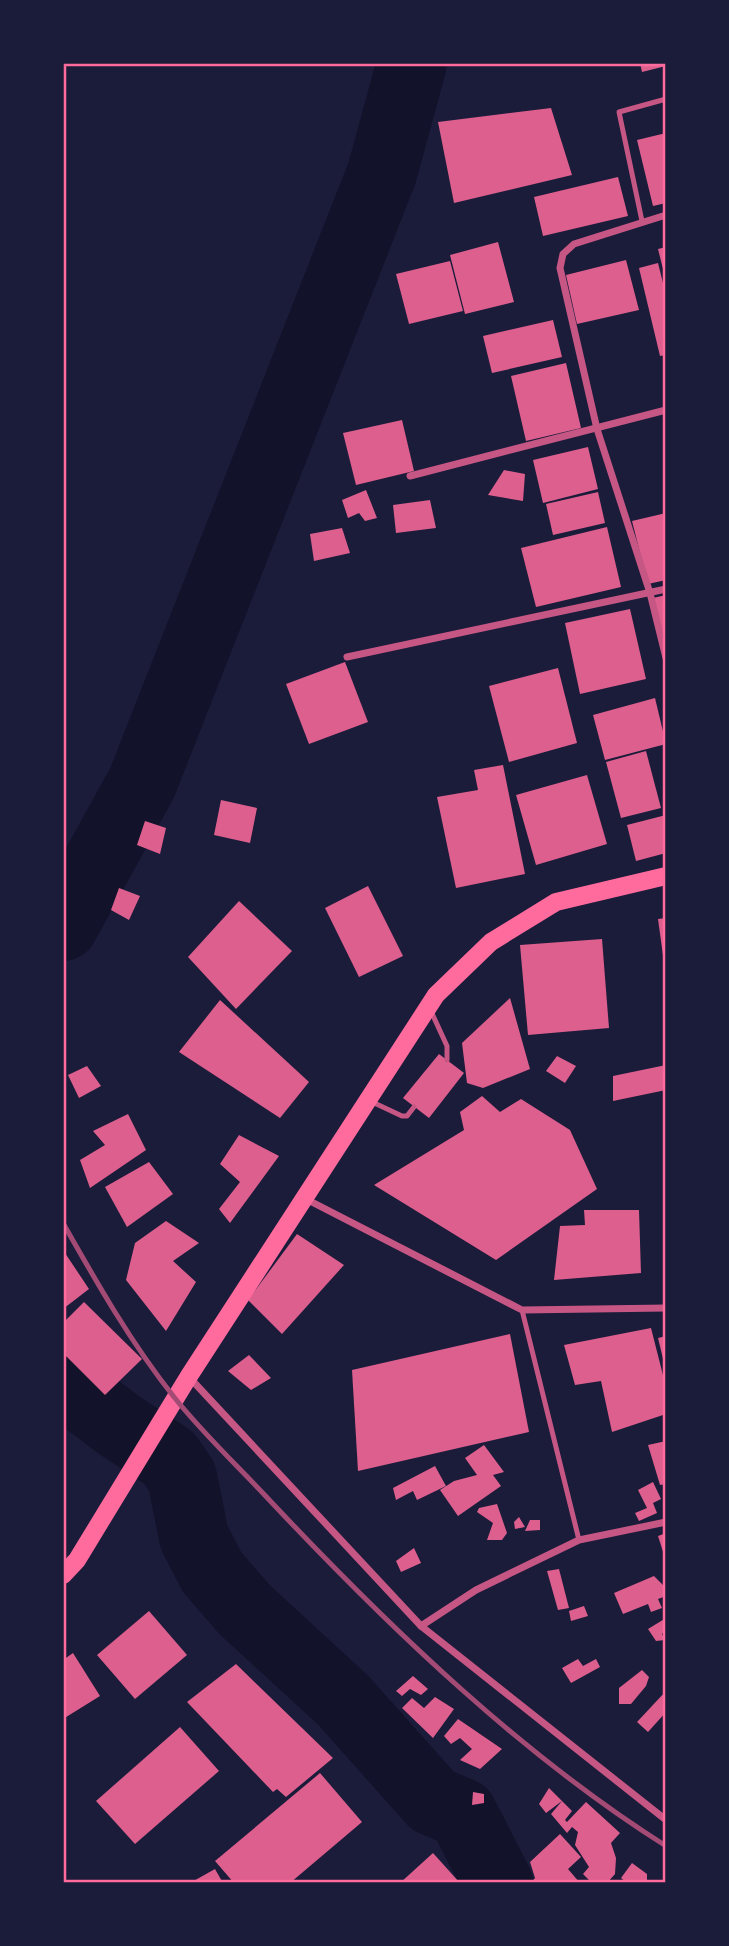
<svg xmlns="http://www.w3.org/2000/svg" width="729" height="1946" font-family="'Crimson Pro',serif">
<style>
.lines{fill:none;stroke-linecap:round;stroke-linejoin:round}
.river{stroke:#12122b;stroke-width:70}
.building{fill:#dd5f8e}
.service{stroke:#c65784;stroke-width:5}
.minor{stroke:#c65784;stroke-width:7}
.primary{stroke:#ff6b9d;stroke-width:18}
.rail{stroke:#a44b75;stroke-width:5}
.neatline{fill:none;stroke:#ff6b9d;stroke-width:2.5}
</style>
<rect width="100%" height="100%" fill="#1b1b3a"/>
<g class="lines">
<g class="river">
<path d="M 63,926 L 142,783 L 382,173 L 412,63"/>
<path d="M 63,1378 L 70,1388 L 119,1425 L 169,1458 L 182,1477 L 194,1537 L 212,1572 L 245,1610 L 343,1700 L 433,1801 L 462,1813 L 498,1883"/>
</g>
</g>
<g class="building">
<path d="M 640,63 L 666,63 L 666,66 L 642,72 Z"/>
<path d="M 551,108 L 572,175 L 454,203 L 438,122 Z"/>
<path d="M 666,133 L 666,203 L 653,206 L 637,140 Z"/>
<path d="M 618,177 L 628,216 L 543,236 L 534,197 Z"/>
<path d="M 498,242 L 514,302 L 465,314 L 450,255 Z"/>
<path d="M 666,247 L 666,277 L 665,277 L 658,249 Z"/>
<path d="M 626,260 L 639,310 L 577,324 L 566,275 Z"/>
<path d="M 450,261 L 463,311 L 409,324 L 396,274 Z"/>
<path d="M 658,263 L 666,295 L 666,355 L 660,356 L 639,268 Z"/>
<path d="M 553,320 L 562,357 L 492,373 L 483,336 Z"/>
<path d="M 566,363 L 581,428 L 526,441 L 511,376 Z"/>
<path d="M 402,420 L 414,471 L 356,485 L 343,433 Z"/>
<path d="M 588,447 L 598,489 L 543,503 L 533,460 Z"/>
<path d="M 504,470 L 525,474 L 523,501 L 488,495 Z"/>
<path d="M 366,490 L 377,518 L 365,521 L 359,513 L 348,518 L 342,500 Z"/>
<path d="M 598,492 L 605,523 L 553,535 L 546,504 Z"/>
<path d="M 430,500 L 436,528 L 396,533 L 393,505 Z"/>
<path d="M 666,513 L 666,580 L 648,584 L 632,521 Z"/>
<path d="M 607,527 L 621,587 L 536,607 L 521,548 Z"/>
<path d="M 342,528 L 350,553 L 314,561 L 310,534 Z"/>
<path d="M 666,595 L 666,653 L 653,598 Z"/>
<path d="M 630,609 L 646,679 L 580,694 L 565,623 Z"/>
<path d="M 345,662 L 368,722 L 309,744 L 286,684 Z"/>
<path d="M 558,668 L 577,743 L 509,762 L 489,686 Z"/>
<path d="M 655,698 L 666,744 L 605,760 L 593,715 Z"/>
<path d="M 646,751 L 661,808 L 621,818 L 606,762 Z"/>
<path d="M 503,765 L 525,874 L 456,888 L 437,797 L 478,790 L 474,770 Z"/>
<path d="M 587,775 L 607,844 L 536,865 L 516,795 Z"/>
<path d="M 221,800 L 257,808 L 250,843 L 214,835 Z"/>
<path d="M 666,815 L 666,853 L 636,861 L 627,825 Z"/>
<path d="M 145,821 L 166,828 L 160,854 L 137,845 Z"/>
<path d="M 368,886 L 403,956 L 359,977 L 325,908 Z"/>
<path d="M 119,888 L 140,896 L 129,920 L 111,910 Z"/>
<path d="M 239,901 L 292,951 L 236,1009 L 188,957 Z"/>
<path d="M 666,918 L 666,963 L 664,963 L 658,919 Z"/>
<path d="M 602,939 L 609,1028 L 528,1035 L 520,945 Z"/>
<path d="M 510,998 L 530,1069 L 483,1088 L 467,1083 L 462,1043 Z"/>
<path d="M 220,1000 L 309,1082 L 280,1118 L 179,1052 Z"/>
<path d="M 439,1054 L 464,1073 L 429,1118 L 403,1098 Z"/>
<path d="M 557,1056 L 576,1066 L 565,1083 L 546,1071 Z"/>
<path d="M 666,1065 L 666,1090 L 613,1101 L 613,1076 Z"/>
<path d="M 87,1066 L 101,1086 L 79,1098 L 68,1075 Z"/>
<path d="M 482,1096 L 500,1112 L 521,1099 L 570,1130 L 597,1189 L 496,1260 L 374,1185 L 464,1130 L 460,1112 Z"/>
<path d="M 128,1114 L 146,1150 L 90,1188 L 80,1160 L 105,1145 L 93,1131 Z"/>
<path d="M 239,1135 L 279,1156 L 230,1223 L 219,1209 L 240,1182 L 220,1164 Z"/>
<path d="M 149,1162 L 173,1194 L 127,1227 L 105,1187 Z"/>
<path d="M 584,1210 L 639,1210 L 641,1273 L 554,1280 L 560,1226 L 585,1225 Z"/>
<path d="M 166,1221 L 199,1243 L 173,1261 L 196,1282 L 166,1331 L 126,1280 L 135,1243 Z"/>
<path d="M 297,1234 L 344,1265 L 282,1334 L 248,1300 Z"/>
<path d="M 63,1250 L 89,1289 L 63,1309 Z"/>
<path d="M 84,1302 L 142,1359 L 105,1395 L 63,1353 L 63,1323 Z"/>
<path d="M 651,1328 L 666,1387 L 666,1414 L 612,1432 L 601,1381 L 575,1385 L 564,1345 Z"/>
<path d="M 510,1334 L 529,1432 L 358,1471 L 352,1370 Z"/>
<path d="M 666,1336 L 666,1366 L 665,1367 L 658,1338 Z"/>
<path d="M 249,1355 L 271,1378 L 251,1390 L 228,1371 Z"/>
<path d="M 666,1441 L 666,1484 L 660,1485 L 648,1445 Z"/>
<path d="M 484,1445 L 504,1472 L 493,1475 L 501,1486 L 458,1516 L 440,1490 L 454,1481 L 477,1475 L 465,1458 Z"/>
<path d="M 435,1466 L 446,1486 L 417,1500 L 413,1491 L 396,1500 L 393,1488 Z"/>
<path d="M 653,1482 L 661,1499 L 653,1503 L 657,1513 L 639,1521 L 635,1513 L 647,1508 L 638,1490 Z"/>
<path d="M 497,1504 L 507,1533 L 502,1540 L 487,1540 L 493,1523 L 477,1512 L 479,1508 Z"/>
<path d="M 519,1517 L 525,1527 L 515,1529 L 514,1522 Z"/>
<path d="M 530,1520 L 540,1520 L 540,1530 L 525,1531 Z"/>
<path d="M 666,1533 L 666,1558 L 665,1558 L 658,1536 Z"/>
<path d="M 414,1548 L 421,1563 L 401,1572 L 396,1561 Z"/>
<path d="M 559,1569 L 569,1608 L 558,1610 L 547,1571 Z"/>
<path d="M 654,1576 L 666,1588 L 666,1596 L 658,1599 L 662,1608 L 651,1612 L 648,1604 L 623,1614 L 614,1593 Z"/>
<path d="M 584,1606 L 588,1616 L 571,1621 L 569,1611 Z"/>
<path d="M 149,1611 L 187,1655 L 135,1699 L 97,1655 Z"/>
<path d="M 666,1618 L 666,1630 L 662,1634 L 665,1640 L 656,1641 L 648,1629 Z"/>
<path d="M 73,1653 L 100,1696 L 63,1719 L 63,1660 Z"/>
<path d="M 578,1659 L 583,1666 L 596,1659 L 600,1667 L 571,1683 L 562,1668 Z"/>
<path d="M 236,1664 L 333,1758 L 286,1797 L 277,1789 L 273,1792 L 187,1702 Z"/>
<path d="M 642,1670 L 649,1677 L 646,1686 L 631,1704 L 619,1704 L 619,1688 Z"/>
<path d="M 413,1676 L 428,1689 L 421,1695 L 410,1689 L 402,1696 L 396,1691 Z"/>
<path d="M 666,1691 L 666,1712 L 648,1732 L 637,1722 Z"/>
<path d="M 435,1697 L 454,1709 L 433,1738 L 402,1708 L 412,1698 L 424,1708 Z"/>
<path d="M 458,1719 L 502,1749 L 480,1769 L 460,1760 L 472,1749 L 460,1738 L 451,1744 L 444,1736 Z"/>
<path d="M 180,1727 L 219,1771 L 135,1844 L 96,1801 Z"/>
<path d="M 320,1773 L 362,1822 L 290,1883 L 234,1883 L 215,1861 Z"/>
<path d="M 549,1788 L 572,1811 L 565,1820 L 567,1822 L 586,1802 L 620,1833 L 611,1843 L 616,1858 L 615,1874 L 607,1883 L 592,1883 L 583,1874 L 589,1867 L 575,1845 L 578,1832 L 572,1827 L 567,1833 L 551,1814 L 562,1801 L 546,1813 L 539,1804 Z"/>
<path d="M 473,1792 L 484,1794 L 484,1803 L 472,1805 Z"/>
<path d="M 560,1834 L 581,1857 L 568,1869 L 580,1883 L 531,1883 L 535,1878 L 530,1862 Z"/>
<path d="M 433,1853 L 460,1883 L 400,1883 Z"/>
<path d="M 632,1863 L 647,1874 L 647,1883 L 627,1883 L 621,1878 Z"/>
<path d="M 215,1869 L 223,1883 L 190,1883 Z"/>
</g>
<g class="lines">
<g class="service">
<path d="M 642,221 L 619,112 L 666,99"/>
<path d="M 430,1009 L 447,1046 L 447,1060"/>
<path d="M 370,1101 L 402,1116 L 407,1116 L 414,1107"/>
<path d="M 522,1310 L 579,1540"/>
</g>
<g class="minor">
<path d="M 666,215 L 574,244 L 563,254 L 560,268 L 597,429 L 650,593 L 666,658"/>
<path d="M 410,476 L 666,410"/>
<path d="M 347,657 L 666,589"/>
<path d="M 304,1198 L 522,1310 L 666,1308"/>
<path d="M 189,1377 L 421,1626 L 666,1820"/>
<path d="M 421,1626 L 476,1590 L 579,1540 L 666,1522"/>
</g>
<path class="primary" d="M 63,1575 L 77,1560 L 189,1376 L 436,995 L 491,942 L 556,902 L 666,876"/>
<path class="rail" d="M 63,1223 C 97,1283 131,1343 174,1397 C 204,1435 242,1470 275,1506 C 391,1629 522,1755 666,1846"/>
</g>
<rect width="729" height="1946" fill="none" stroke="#1b1b3a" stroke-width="130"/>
<rect x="65" y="65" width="599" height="1816" class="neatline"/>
</svg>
